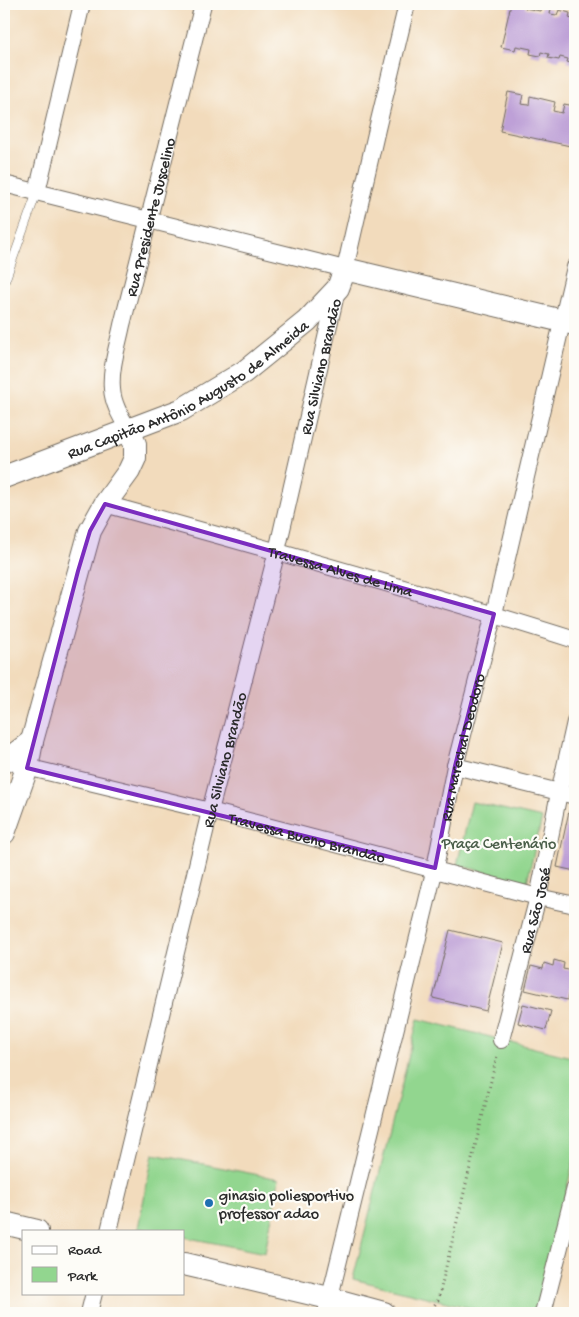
<svg xmlns="http://www.w3.org/2000/svg" width="579" height="1317" font-family="'Gochi Hand',sans-serif">
<style>
.green{fill:#92d68f;stroke:#5e805d}
.building{fill:#bea0d7}
.lines{fill:none;stroke-linecap:round;stroke-linejoin:round}
.lane-casing{stroke:#71695e;stroke-width:9}
.street-casing{stroke:#71695e;stroke-width:18}
.secondary-casing{stroke:#71695e;stroke-width:24}
.path{stroke:#71695e;stroke-width:3;stroke-dasharray:1 4;stroke-linecap:butt}
.lane{stroke:#fff;stroke-width:8}
.street{stroke:#fff;stroke-width:16}
.secondary{stroke:#fff;stroke-width:22}
.marked{fill:#7b2cbf;fill-opacity:0.2;stroke:#7b2cbf;stroke-width:4;stroke-linejoin:round}
.poi-dot{fill:#1f6fb2;stroke:#fdfcf7;stroke-width:2}
.labels{text-anchor:middle;stroke-width:4.5;stroke-linejoin:round;paint-order:stroke}
.street-label{font-size:16px;fill:#2b2b2b;stroke:#fdfcf7}
.park-label{font-size:16px;fill:#4a5e49;stroke:#fdfcf7}
.poi-label{font-size:16px;fill:#2b2b2b;stroke:#fdfcf7;text-anchor:start}
</style>
<rect width="100%" height="100%" fill="#fdfcf7"/>
<filter id="ink" filterUnits="userSpaceOnUse"><feTurbulence type="fractalNoise" baseFrequency=".02" numOctaves="2"/><feDisplacementMap in="SourceGraphic" scale="10" xChannelSelector="R" yChannelSelector="G"/><feConvolveMatrix kernelMatrix="1 2 1 2 8 2 1 2 1" color-interpolation-filters="sRGB"/></filter>
<filter id="wash" filterUnits="userSpaceOnUse"><feTurbulence type="fractalNoise" baseFrequency=".0096" numOctaves="4" result="noise"/><feDisplacementMap in="SourceGraphic" scale="20" xChannelSelector="R" yChannelSelector="G"/><feGaussianBlur stdDeviation="1.12" result="paint"/><feColorMatrix in="noise" values="0 0 0 0 0 0 0 0 0 0 0 0 0 0 0 0 0 1.4 0 .05"/><feComposite in="paint" operator="in"/></filter>
<g filter="url(#wash)">
<rect width="100%" height="100%" fill="#f2dbbc"/>
<g class="green">
<path d="M 472,802 L 542,818 L 527,882 L 457,865 Z"/>
<path d="M 418,1019 L 575,1058 L 575,1155 L 536,1313 L 491,1313 L 353,1279 Z"/>
<path d="M 153,1154 L 279,1179 L 265,1253 L 184,1237 L 184,1231 L 152,1231 L 138,1228 Z"/>
</g>
<g id="blocks">
<g class="building">
<path d="M 511,4 L 526,4 L 525,8 L 540,11 L 541,7 L 551,9 L 550,14 L 557,15 L 559,10 L 570,13 L 569,18 L 575,20 L 575,64 L 567,62 L 568,59 L 560,57 L 559,60 L 548,58 L 549,54 L 541,52 L 540,56 L 530,54 L 531,49 L 516,46 L 515,50 L 501,47 Z"/>
<path d="M 508,92 L 523,95 L 521,104 L 529,105 L 530,96 L 555,102 L 553,111 L 562,113 L 564,104 L 575,106 L 575,147 L 500,131 Z"/>
<path d="M 575,736 L 575,785 L 569,783 Z"/>
<path d="M 569,811 L 575,812 L 575,871 L 557,867 Z"/>
<path d="M 450,930 L 503,943 L 486,1011 L 433,998 Z"/>
<path d="M 554,960 L 564,963 L 563,969 L 574,971 L 567,1000 L 525,990 L 531,966 L 543,969 L 544,963 L 553,966 Z"/>
<path d="M 523,1004 L 551,1011 L 546,1030 L 518,1023 Z"/>
</g>
</g>
</g>
<g filter="url(#ink)">
<use href="#blocks" fill-opacity="0" stroke="#71695e" stroke-width="1"/>
<g class="lines">
<defs>
<path id="lane" d="M 4,284 L 37,192"/>
<g id="street">
<path d="M 4,184 L 345,269 L 377,129 L 407,4"/>
<path d="M 37,192 L 82,4"/>
<path id="s1" d="M 128,429 C 121,417 113,404 112,389 C 110,368 118,345 122,325 L 203,4"/>
<path id="s2" d="M 105,504 C 262,547 420,591 575,640"/>
<path id="s3" d="M 18,765 L 210,811 L 538,897 L 575,905"/>
<path d="M 455,766 L 575,796"/>
<path id="s4" d="M 501,1040 L 538,897 L 559,793 L 575,722"/>
<path id="s5" d="M 109,1231 L 210,811 L 277,551 L 337,290"/>
<path d="M 89,1313 L 94,1293"/>
<path id="s6" d="M 326,1313 L 435,868 L 455,766 L 494,614 L 575,267"/>
<path d="M 543,1313 L 575,1188"/>
</g>
<g id="secondary">
<path id="s7" d="M 4,477 L 181,410 L 244,372 L 307,321 L 338,288 L 345,269 L 575,324"/>
<path d="M 4,762 L 32,741"/>
<path d="M 4,833 L 27,768 L 32,741 L 90,531 L 105,504 L 129,471 L 135,458 L 135,444 L 128,429"/>
<path d="M 4,1223 L 37,1231"/>
<path d="M 184,1264 L 329,1298 L 384,1313"/>
</g>
</defs>
<use href="#lane" class="lane-casing"/>
<use href="#street" class="street-casing"/>
<use href="#secondary" class="secondary-casing"/>
<path class="path" d="M 429,1313 L 438,1300 L 497,1056"/>
<use href="#lane" class="lane"/>
<use href="#street" class="street"/>
<use href="#secondary" class="secondary"/>
</g>
</g>
<path class="marked" d="M 105,504 L 494,614 L 455,766 L 435,868 L 27,768 L 78,571 L 90,531 Z"/>
<circle class="poi-dot" cx="209" cy="1203" r="5"/>
<g class="labels">
<g class="street-label">
<text dy="6" stroke="none"><textPath href="#s1" startOffset="220">Rua Presidente Juscelino</textPath></text>
<text dy="6" stroke="none"><textPath href="#s5" startOffset="890">Rua Silviano Brandão</textPath></text>
<text dy="6" stroke="none"><textPath href="#s7" startOffset="205">Rua Capitão Antônio Augusto de Almeida</textPath></text>
<text dy="6" stroke="none"><textPath href="#s2" startOffset="245">Travessa Alves de Lima</textPath></text>
<text dy="6" stroke="none"><textPath href="#s6" startOffset="582">Rua Marechal Deodoro</textPath></text>
<text dy="6" stroke="none"><textPath href="#s5" startOffset="485">Rua Silviano Brandão</textPath></text>
<text dy="6" stroke="none"><textPath href="#s3" startOffset="298">Travessa Bueno Brandão</textPath></text>
<text dy="6" stroke="none"><textPath href="#s4" startOffset="134">Rua São José</textPath></text>
</g>
<g class="park-label">
<text x="499" y="848">Praça Centenário</text>
</g>
<g class="poi-label">
<text x="219" y="1200">ginasio poliesportivo<tspan x="219" dy="18">professor adao</tspan></text>
</g>
</g>
<rect width="579" height="1317" fill="none" stroke="#fdfcf7" stroke-width="20"/>
<rect x="22" y="1230" width="162" height="65" fill="#fdfcf7" stroke="#a9a8a5"/>
<rect x="32" y="1246" width="25" height="8" fill="#ffffff" stroke="#a9a8a5"/>
<text x="68" y="1254" font-size="15" fill="#2b2b2b">Road</text>
<rect x="32" y="1267" width="25" height="15" fill="#92d68f" stroke="#a9a8a5"/>
<text x="68" y="1280" font-size="15" fill="#2b2b2b">Park</text>
</svg>
